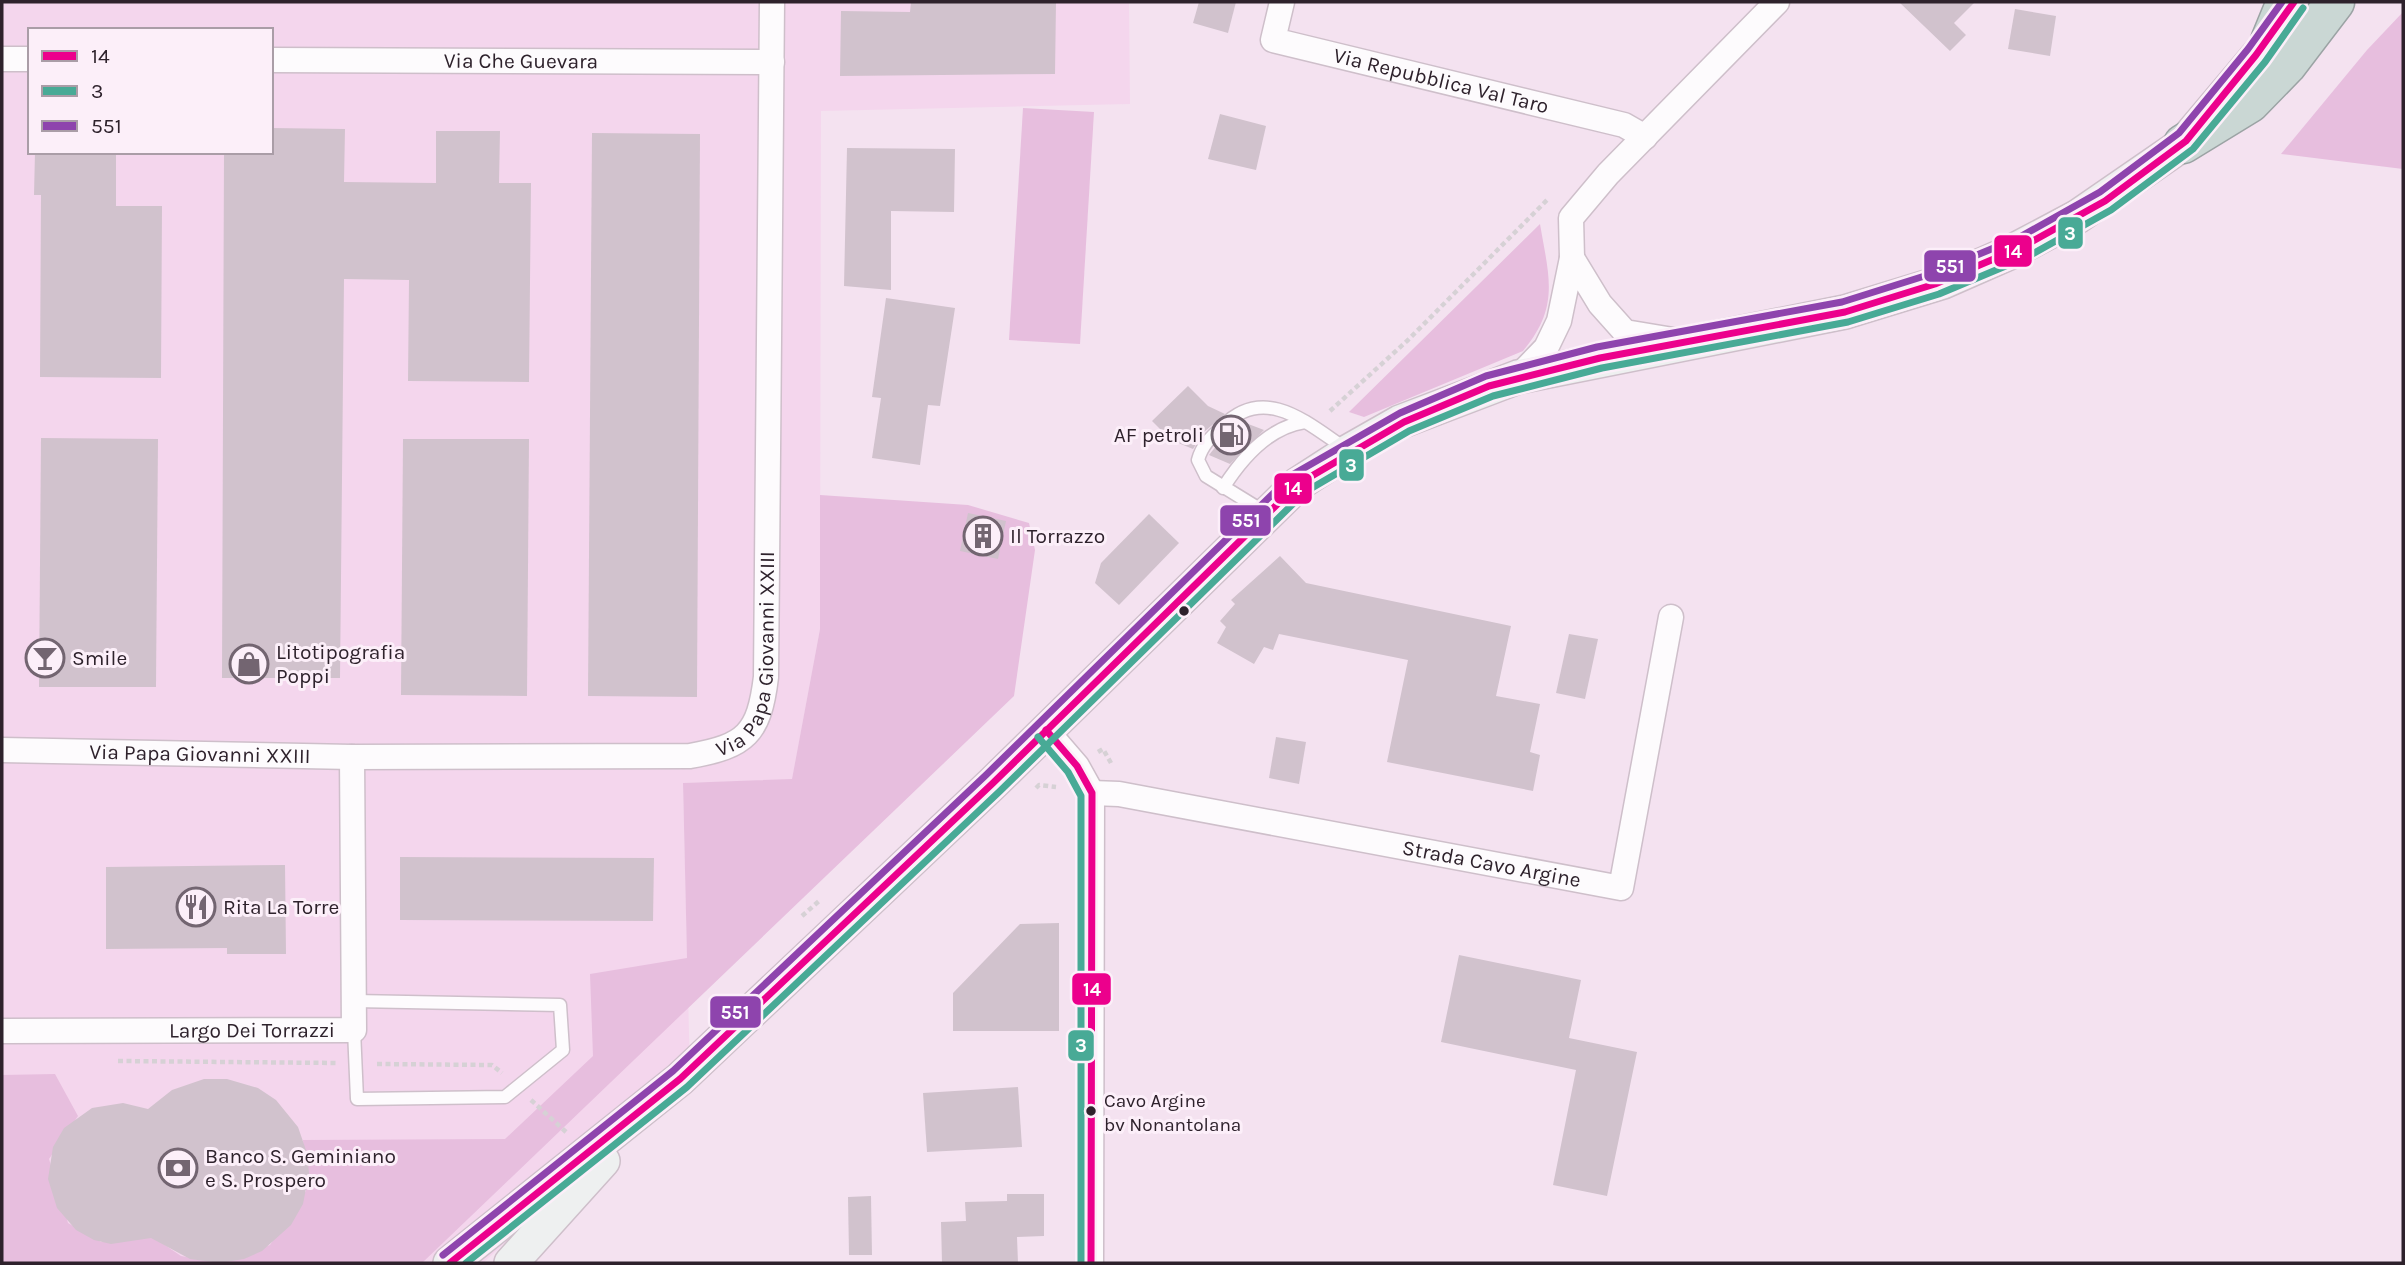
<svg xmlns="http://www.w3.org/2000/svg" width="2405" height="1265" font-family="Karla,sans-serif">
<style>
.built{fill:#f4d6ed;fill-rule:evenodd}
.green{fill:#e7bede}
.building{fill:#d1c2cd}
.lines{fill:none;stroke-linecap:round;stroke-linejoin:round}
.lane-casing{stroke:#cebfca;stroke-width:15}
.street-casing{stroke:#cebfca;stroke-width:27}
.secondary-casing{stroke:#cebfca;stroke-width:36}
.highway-casing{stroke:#9ba3a4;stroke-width:41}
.path{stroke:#d6d1d5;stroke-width:4.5;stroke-dasharray:5 3.5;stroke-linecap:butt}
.lane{stroke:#fdfbfd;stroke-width:12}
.street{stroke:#fdfbfd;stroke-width:24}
.secondary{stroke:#eef0f0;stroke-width:33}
.highway{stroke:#cad7d4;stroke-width:38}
.bus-1-casing{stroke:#fceff9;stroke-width:12}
.bus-2-casing{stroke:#fceff9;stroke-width:12}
.bus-3-casing{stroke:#fceff9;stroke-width:12}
.bus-1{stroke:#ec008c;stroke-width:7}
.bus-2{stroke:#48aa96;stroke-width:7}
.bus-3{stroke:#8e44ad;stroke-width:7}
.bus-dot{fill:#2e222c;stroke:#fceff9;stroke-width:2.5}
.labels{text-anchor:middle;stroke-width:6;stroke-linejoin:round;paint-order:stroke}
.bus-label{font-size:19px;fill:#2e222c;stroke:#fceff9;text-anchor:start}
.street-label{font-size:21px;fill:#2e222c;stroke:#fceff9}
.poi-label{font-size:21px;fill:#2e222c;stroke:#fceff9;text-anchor:start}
.line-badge{stroke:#fceff9;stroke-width:2.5}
.badge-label{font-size:19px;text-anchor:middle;font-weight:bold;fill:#fff}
</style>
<rect width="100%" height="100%" fill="#f4e2f0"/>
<path class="built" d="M 2,2 L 1129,2 L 1130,104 L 821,111 L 820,629 L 792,780 L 683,783 L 690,1074 L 483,1263 L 2,1263 ZM 30,30 L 271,30 L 271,152 L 30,152 Z"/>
<g class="green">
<path d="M 2403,12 L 2403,169 L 2281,154 L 2367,50 Z"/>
<path d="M 1023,108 L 1094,112 L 1080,344 L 1009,340 Z"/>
<path d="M 1540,224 C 1549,277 1560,307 1523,351 L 1364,417 L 1349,412 Z"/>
<path d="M 820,495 L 968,505 L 1029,523 L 1035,550 L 1014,696 L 422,1263 L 2,1263 L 2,1075 L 55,1074 L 78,1116 L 49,1159 L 68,1223 L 101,1242 L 150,1235 L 181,1256 L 220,1263 L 270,1245 L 306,1191 L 303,1140 L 505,1139 L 593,1056 L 590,974 L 687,958 L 683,783 L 792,779 L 820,629 Z"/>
</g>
<g class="building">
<path d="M 911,2 L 1056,2 L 1055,74 L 840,76 L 841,11 L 910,12 Z"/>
<path d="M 1199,2 L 1236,2 L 1228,33 L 1193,23 Z"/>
<path d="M 1899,2 L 1975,2 L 1954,23 L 1966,35 L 1950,51 Z"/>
<path d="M 2015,9 L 2056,16 L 2050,56 L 2008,49 Z"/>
<path d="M 1220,114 L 1266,126 L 1256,170 L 1208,159 Z"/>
<path d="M 271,128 L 345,129 L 344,182 L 436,183 L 436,131 L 500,131 L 499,183 L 531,183 L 529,382 L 408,381 L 409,280 L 344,279 L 340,678 L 222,678 L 224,152 L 271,152 Z"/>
<path d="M 592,133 L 700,134 L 697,697 L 588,696 Z"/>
<path d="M 847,148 L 955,149 L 954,212 L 891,211 L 891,290 L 844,286 Z"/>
<path d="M 35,152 L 116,152 L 116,206 L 162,206 L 161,378 L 40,377 L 41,195 L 34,195 Z"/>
<path d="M 886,298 L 955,308 L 940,406 L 928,405 L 920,465 L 872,458 L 881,398 L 872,397 Z"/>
<path d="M 1188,386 L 1208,406 L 1225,414 L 1204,432 L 1193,449 L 1171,440 L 1152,421 Z"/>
<path d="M 1243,422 L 1264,430 L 1230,464 L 1209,455 L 1221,440 Z"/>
<path d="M 41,438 L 158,439 L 156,687 L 39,687 Z"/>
<path d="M 403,439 L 529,439 L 527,696 L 401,695 Z"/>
<path d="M 968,513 L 1006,521 L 998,559 L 960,551 Z"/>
<path d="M 1149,514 L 1179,543 L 1119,605 L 1095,583 L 1101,563 Z"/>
<path d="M 1280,556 L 1306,583 L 1511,626 L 1496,696 L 1540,704 L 1530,752 L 1540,755 L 1533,791 L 1387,762 L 1408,660 L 1279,634 L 1273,650 L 1264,647 L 1254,664 L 1217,643 L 1226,627 L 1220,621 L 1235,604 L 1231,600 Z"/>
<path d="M 1569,634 L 1598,639 L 1585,699 L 1556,693 Z"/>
<path d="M 1276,737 L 1306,742 L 1299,784 L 1269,778 Z"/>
<path d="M 400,857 L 654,858 L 653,921 L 400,920 Z"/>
<path d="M 285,865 L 286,954 L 227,954 L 227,948 L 106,949 L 106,867 Z"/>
<path d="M 1059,923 L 1059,1031 L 953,1031 L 953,993 L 1020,924 Z"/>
<path d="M 1459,955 L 1581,980 L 1569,1038 L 1637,1052 L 1607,1196 L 1553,1185 L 1576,1070 L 1441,1042 Z"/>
<path d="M 204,1079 L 227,1079 L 258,1088 L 276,1100 L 298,1127 L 307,1153 L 309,1173 L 303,1204 L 291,1225 L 262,1251 L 244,1259 L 220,1263 L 190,1259 L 151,1238 L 111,1244 L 94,1240 L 76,1230 L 57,1208 L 48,1179 L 53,1147 L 64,1128 L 92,1108 L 123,1103 L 148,1109 L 172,1090 Z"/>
<path d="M 1018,1087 L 1022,1147 L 927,1152 L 923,1093 Z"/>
<path d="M 1007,1194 L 1044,1194 L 1044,1236 L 1017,1237 L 1018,1263 L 942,1263 L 941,1222 L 966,1221 L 965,1202 L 1007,1201 Z"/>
<path d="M 871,1196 L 872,1255 L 849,1255 L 848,1197 Z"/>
</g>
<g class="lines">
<defs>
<g id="lane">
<path d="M 1223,488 C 1242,458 1270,427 1305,422"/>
<path d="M 1266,513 L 1206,476 L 1198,460 C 1202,445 1211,437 1223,426 C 1265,384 1307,423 1346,449"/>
<path d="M 354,1030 L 357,1099 L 505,1097 L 563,1050 L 560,1005 L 355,1001"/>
</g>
<g id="street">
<path id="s1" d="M 1282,2 L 1273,40 L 1624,125 L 1645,137"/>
<path d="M 2,59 L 30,59"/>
<path id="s2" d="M 271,60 L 772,62"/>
<path d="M 1572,258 L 1571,218 L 1608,174 L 1777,2"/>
<path d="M 1518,377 L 1546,348 L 1559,321 L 1572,258 L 1600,304 L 1625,332 L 1673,340"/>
<path d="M 1046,730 L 1077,766 L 1092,793 L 1091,1263"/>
<path id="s3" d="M 2,750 L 352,757 L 690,756 C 746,746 759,734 766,677 L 772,2"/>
<path id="s4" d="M 1092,793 L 1119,794 L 1621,888 L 1671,617"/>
<path id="s5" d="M 2,1031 L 354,1030 L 352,757"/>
</g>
<g id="secondary">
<path d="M 450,1263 L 680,1079 L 993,783 L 1298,484 L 1349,451 L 1400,422 L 1518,377 L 1845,312 L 1943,282 L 2009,253 L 2077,217 L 2183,144 L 2270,41 L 2284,19"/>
<path d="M 511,1263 L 603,1161"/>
</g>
<g id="highway">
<path d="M 2270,41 L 2286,2"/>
<path d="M 2183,144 L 2250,103 L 2287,65 L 2335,2"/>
</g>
</defs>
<use href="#lane" class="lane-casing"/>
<use href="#street" class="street-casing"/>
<use href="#secondary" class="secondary-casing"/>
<use href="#highway" class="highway-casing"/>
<g class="path">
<path d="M 1330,411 L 1408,340 L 1549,198"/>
<path d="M 1098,752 L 1103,749 L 1111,763"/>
<path d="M 1036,788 L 1039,785 L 1056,787"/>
<path d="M 802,916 L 819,901"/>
<path d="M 118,1061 L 337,1063"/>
<path d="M 377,1064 L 492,1065 L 502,1073"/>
<path d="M 531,1100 L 566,1132"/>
</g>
<use href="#lane" class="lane"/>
<use href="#street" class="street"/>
<use href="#secondary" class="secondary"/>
<use href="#highway" class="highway"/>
<defs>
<g id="bus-1">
<path d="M 1046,730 L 1077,766 L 1092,793 L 1091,1263"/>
<path d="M 450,1263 L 680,1079 L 993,783 L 1298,484 L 1404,422 L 1489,386 L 1600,358 L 1845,312 L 1935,284 L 2022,247 L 2105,201 L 2186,141 L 2256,55 L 2294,2"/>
</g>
<g id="bus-2">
<path d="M 1038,737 L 1068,772 L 1081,796 L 1081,1263"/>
<path d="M 466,1263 L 687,1087 L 1000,791 L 1305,492 L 1409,431 L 1493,396 L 1602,368 L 1848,322 L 1939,294 L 2027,257 L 2111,210 L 2193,149 L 2265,62 L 2303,8"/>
</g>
<path id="bus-3" d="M 443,1255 L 673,1071 L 986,775 L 1292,475 L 1400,413 L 1486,376 L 1597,347 L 1842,302 L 1931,274 L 2018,238 L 2100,192 L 2179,133 L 2248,49 L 2282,2"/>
</defs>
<use href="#bus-1" class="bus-1-casing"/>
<use href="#bus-2" class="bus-2-casing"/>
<use href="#bus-3" class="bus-3-casing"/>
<use href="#bus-1" class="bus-1"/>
<use href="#bus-2" class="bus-2"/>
<use href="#bus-3" class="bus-3"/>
</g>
<defs>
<symbol id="fuel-ring" viewBox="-11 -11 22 22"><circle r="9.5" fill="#fceff9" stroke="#736571" stroke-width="1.5"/><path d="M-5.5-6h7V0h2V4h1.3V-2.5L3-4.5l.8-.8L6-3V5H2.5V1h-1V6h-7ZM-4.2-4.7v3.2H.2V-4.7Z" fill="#736571"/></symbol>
<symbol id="building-ring" viewBox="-11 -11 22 22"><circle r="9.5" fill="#fceff9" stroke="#736571" stroke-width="1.5"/><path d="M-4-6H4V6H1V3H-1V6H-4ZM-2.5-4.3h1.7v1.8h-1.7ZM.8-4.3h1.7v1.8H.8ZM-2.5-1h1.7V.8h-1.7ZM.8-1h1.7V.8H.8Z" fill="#736571"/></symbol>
<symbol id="bar-ring" viewBox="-11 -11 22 22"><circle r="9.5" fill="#fceff9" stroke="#736571" stroke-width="1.5"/><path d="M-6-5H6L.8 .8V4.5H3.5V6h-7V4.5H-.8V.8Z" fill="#736571"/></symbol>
<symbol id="shop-ring" viewBox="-11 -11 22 22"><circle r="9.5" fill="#fceff9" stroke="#736571" stroke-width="1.5"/><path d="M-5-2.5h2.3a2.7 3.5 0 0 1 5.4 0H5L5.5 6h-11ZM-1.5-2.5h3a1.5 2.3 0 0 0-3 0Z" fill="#736571"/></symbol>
<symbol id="restaurant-ring" viewBox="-11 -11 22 22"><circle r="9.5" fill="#fceff9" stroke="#736571" stroke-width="1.5"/><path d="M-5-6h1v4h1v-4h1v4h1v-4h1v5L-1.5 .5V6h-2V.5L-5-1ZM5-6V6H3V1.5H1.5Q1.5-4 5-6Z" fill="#736571"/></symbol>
<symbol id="bank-ring" viewBox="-11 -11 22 22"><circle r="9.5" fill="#fceff9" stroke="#736571" stroke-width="1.5"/><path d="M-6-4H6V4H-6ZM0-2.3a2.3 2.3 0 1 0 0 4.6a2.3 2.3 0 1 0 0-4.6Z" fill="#736571"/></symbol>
</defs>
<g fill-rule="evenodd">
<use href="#fuel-ring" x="1209" y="413" width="44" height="44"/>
<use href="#building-ring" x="961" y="514" width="44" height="44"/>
<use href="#bar-ring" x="23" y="636" width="44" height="44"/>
<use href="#shop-ring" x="227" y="642" width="44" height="44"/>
<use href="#restaurant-ring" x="174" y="885" width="44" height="44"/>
<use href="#bank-ring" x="156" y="1146" width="44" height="44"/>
</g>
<g class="bus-dot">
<circle cx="1184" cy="611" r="6"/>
<circle cx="1091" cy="1111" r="6"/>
</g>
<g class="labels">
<g class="bus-label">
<text x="1104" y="1107">Cavo Argine<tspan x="1104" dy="24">bv Nonantolana</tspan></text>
</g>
<g class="street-label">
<text dy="7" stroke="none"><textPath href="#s2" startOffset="250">Via Che Guevara</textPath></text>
<text dy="7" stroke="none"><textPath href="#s1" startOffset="212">Via Repubblica Val Taro</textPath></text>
<text dy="7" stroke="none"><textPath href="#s3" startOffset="826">Via Papa Giovanni XXIII</textPath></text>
<text dy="7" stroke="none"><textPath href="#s3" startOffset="198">Via Papa Giovanni XXIII</textPath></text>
<text dy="7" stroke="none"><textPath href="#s4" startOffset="406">Strada Cavo Argine</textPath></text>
<text dy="7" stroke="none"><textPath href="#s5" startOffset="250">Largo Dei Torrazzi</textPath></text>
</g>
<g class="poi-label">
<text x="1204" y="442" text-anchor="end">AF petroli</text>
<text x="1010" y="543">Il Torrazzo</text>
<text x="276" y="659">Litotipografia<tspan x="276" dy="24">Poppi</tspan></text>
<text x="72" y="665">Smile</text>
<text x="223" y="914">Rita La Torre</text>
<text x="205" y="1163">Banco S. Geminiano<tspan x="205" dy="24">e S. Prospero</tspan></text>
</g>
</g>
<g class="line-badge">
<rect x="2057" y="216" width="27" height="34" rx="7" fill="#48aa96"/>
<rect x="1993" y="234" width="40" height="34" rx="7" fill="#ec008c"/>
<rect x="1923" y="249" width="54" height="34" rx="7" fill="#8e44ad"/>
<rect x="1338" y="448" width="27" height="34" rx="7" fill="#48aa96"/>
<rect x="1273" y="472" width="40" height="33" rx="7" fill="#ec008c"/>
<rect x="1219" y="504" width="53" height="33" rx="7" fill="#8e44ad"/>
<rect x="1071" y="972" width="41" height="34" rx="7" fill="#ec008c"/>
<rect x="709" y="995" width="53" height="34" rx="7" fill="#8e44ad"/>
<rect x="1067" y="1029" width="28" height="33" rx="7" fill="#48aa96"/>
</g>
<g class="badge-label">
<text x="2070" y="240">3</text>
<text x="2013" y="258">14</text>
<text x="1950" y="273">551</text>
<text x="1351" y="472">3</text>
<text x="1293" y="495">14</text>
<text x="1246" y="527">551</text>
<text x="1092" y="996">14</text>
<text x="735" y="1019">551</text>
<text x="1081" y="1052">3</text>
</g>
<rect width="2405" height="1265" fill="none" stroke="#2e222c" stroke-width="7"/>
<rect x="28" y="28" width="245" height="126" fill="#fceff9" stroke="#aa9da7" stroke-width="2"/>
<rect x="42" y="51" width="35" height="10" fill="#ec008c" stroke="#aa9da7" stroke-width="2"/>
<text x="91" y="63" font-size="21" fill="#2e222c">14</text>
<rect x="42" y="86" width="35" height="10" fill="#48aa96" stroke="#aa9da7" stroke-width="2"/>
<text x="91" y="98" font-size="21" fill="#2e222c">3</text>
<rect x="42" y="121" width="35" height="10" fill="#8e44ad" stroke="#aa9da7" stroke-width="2"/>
<text x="91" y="133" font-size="21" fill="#2e222c">551</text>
</svg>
